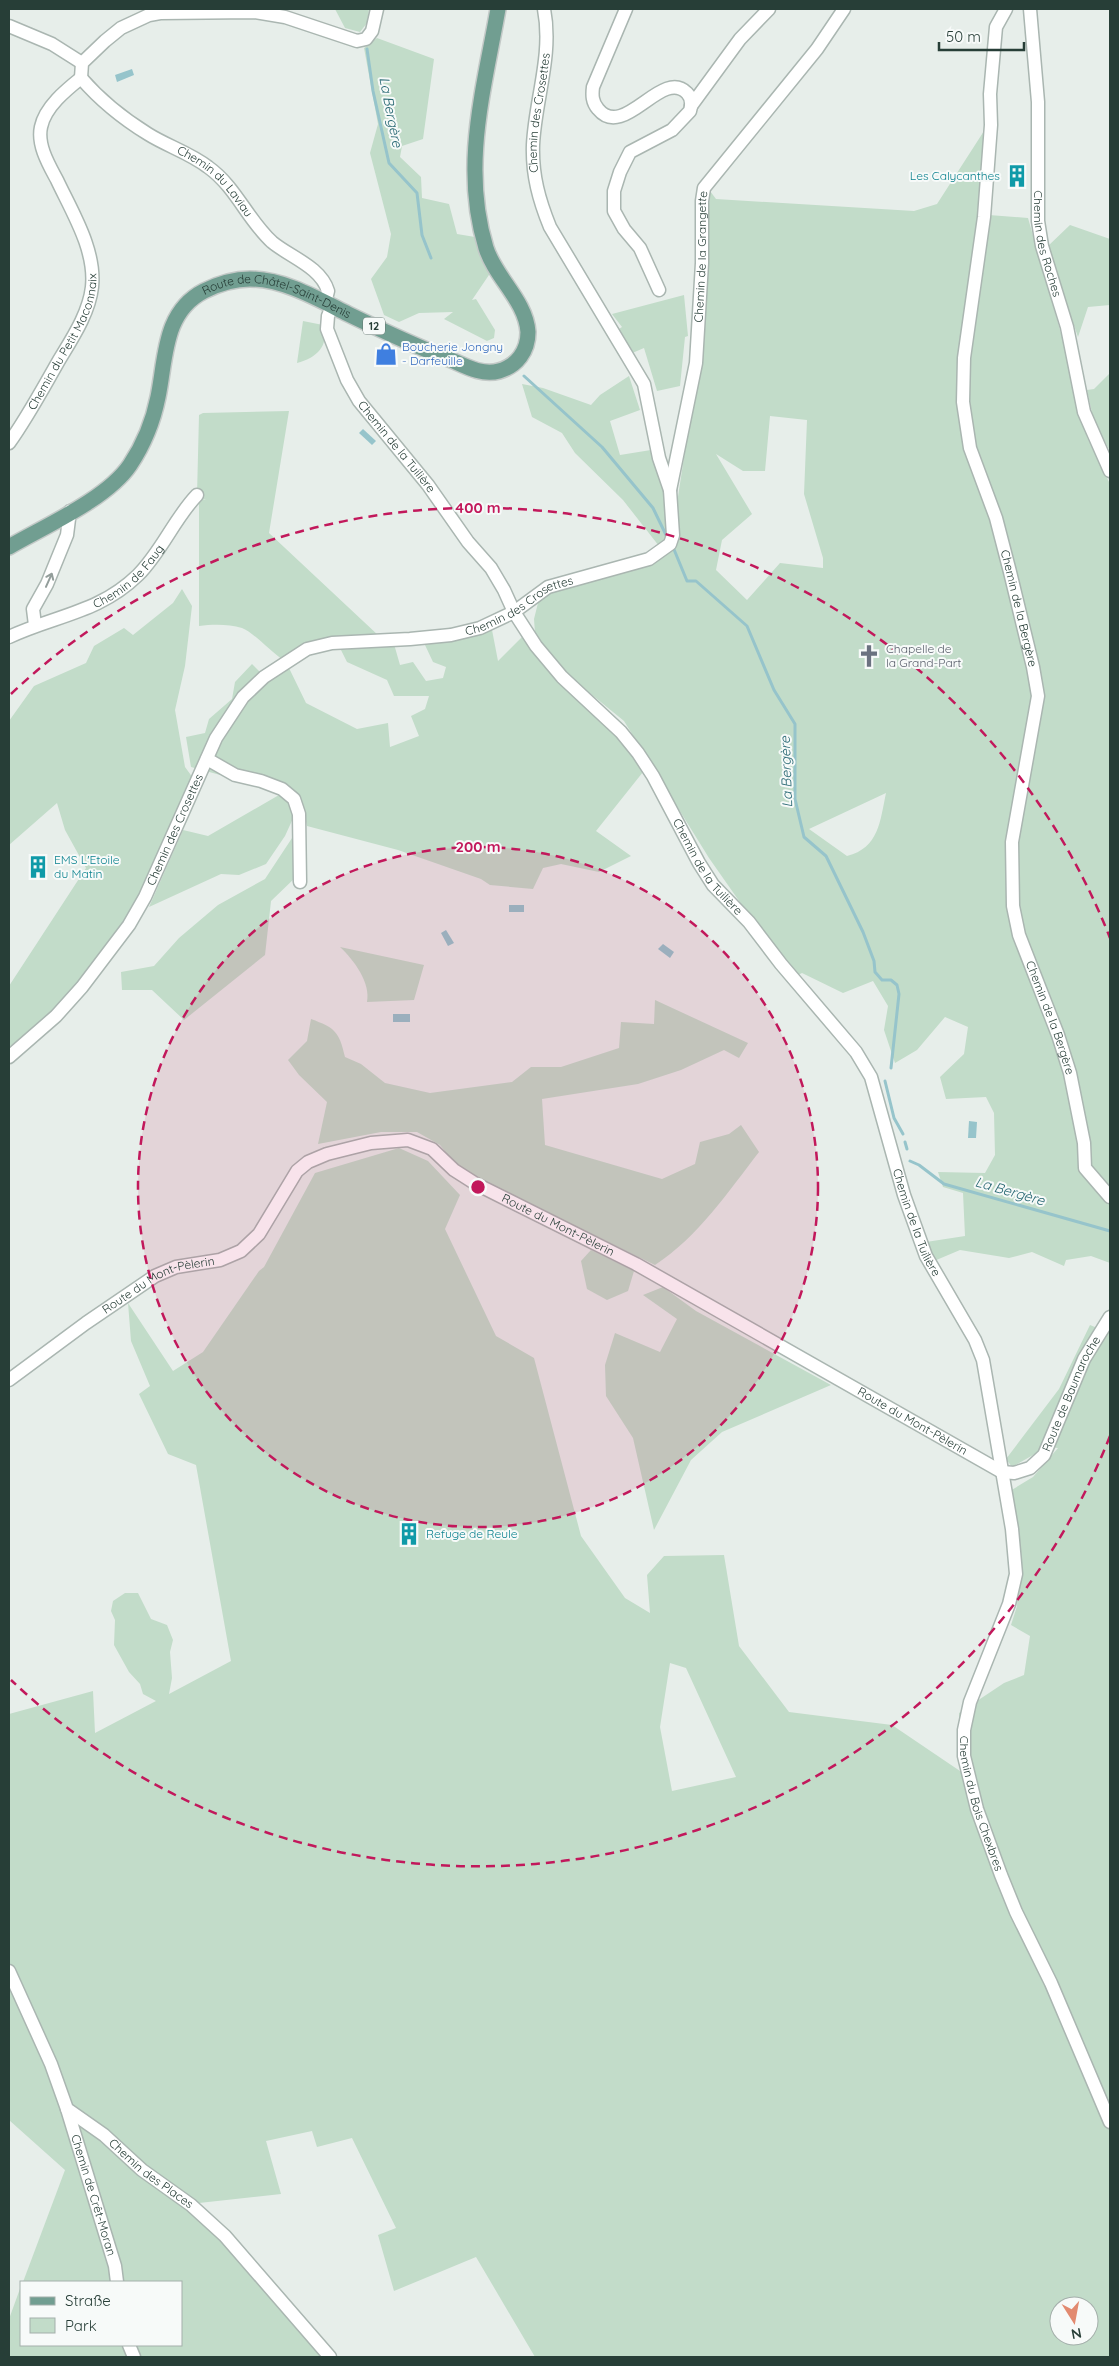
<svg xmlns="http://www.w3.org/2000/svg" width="1119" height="2366" font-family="Quicksand,sans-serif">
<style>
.green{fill:#c2dcc9;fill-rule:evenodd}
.water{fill:#96c4cb}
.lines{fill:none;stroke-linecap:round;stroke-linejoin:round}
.stream{stroke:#96c4cb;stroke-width:3}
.minor-casing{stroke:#aab6b1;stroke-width:15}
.major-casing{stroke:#c3c9c7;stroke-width:18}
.minor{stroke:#fff;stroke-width:12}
.major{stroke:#719e91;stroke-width:15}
.oneway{stroke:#939e9b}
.ring{fill:none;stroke:#c2185b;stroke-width:2.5;stroke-dasharray:9 6}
.labels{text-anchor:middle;stroke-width:4;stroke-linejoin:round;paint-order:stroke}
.shield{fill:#f7faf9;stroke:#657671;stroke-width:1}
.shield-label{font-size:11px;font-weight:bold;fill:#273e37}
.street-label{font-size:12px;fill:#273e37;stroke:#f7faf9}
.culture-label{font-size:12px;fill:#0d838f;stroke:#f7faf9;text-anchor:start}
.shop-label{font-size:12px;fill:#366cbe;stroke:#f7faf9;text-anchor:start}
.worship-label{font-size:12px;fill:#5b616d;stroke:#f7faf9;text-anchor:start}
.water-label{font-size:14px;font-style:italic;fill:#286873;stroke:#f7faf9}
.centre{fill:#c2185b;stroke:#f7faf9;stroke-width:2.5}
.ring-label{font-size:15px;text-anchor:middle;font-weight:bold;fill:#c2185b;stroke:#f7faf9;stroke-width:4;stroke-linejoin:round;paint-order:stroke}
</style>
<rect width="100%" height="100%" fill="#e7eeea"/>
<g class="green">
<path d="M 335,9 L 369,9 L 367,23 L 360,32 L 345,28 Z"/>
<path d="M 377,38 L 434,59 L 423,139 L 402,146 L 400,157 L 421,177 L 422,198 L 449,204 L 457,234 L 481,238 L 493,269 L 472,300 L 476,299 L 495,330 L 494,338 L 487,341 L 444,319 L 453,312 L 419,313 L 399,322 L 384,315 L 371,279 L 387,257 L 391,234 L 370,153 L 378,124 L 364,48 Z"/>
<path d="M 992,127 L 989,215 L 1028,218 L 1068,358 L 1087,437 L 1110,484 L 1109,794 L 1110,794 L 1110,1263 L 1091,1256 L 1066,1260 L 1064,1266 L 1032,1252 L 1009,1258 L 960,1250 L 934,1261 L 926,1242 L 965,1236 L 963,1193 L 943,1187 L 938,1172 L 985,1173 L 995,1155 L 994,1113 L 986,1097 L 946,1099 L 940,1077 L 964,1054 L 968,1027 L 945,1017 L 917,1050 L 895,1063 L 884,1030 L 888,1006 L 873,981 L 843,993 L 802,973 L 798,975 L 751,918 L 709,858 L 624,721 L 564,672 L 535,633 L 534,619 L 538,603 L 551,591 L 670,549 L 698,366 L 710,191 L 716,199 L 914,211 L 937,204 L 984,131 ZM 770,416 L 807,420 L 804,494 L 823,558 L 823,568 L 780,563 L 747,600 L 716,570 L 722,540 L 752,514 L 716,454 L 743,471 L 765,471 ZM 886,793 C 880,821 879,848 847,856 L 809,829 Z"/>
<path d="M 1070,225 L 1110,239 L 1110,305 L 1088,307 L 1078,337 L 1047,247 Z"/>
<path d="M 684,295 L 688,336 L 685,337 L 680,386 L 657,391 L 644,348 L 630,354 L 616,331 L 622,327 L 612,314 Z"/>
<path d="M 303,321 L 323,325 C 330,346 316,358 297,363 Z"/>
<path d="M 1110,373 L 1110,451 L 1094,422 L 1087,390 L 1094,389 Z"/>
<path d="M 629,376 L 640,410 L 610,421 L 620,455 L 651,450 L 665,491 L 668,535 L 659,546 L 623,500 L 575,453 L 562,433 L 532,417 L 522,384 L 543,388 L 591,405 L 600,395 Z"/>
<path d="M 289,411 L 269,533 L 379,636 L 354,635 L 335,637 L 283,660 C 271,652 253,632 242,628 C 229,624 213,624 199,626 L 199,498 L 206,500 L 197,495 L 199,415 L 203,413 Z"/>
<path d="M 182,589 L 192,606 L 185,666 L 175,710 L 185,767 L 193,778 L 144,888 L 126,918 L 70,994 L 52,1013 L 9,1047 L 9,986 L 86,868 L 65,830 L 57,803 L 9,845 L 9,721 L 34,686 L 86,663 L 94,646 L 124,628 L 133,635 L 173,603 Z"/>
<path d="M 492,630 L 498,661 L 522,637 L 551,674 L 628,747 L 643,772 L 596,831 L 631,856 L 599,872 L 561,864 L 543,868 L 533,889 L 490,885 L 481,879 L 398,850 L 307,826 L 302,805 L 283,782 L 224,776 L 191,767 L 186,737 L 205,733 L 209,719 L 232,699 L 235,682 L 252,664 L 267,679 L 289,668 L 306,703 L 357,729 L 388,723 L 390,747 L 419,736 L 411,716 L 425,709 L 429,696 L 394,696 L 387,680 L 347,662 L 341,650 L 394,644 L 400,665 L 413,662 L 426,681 L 443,678 L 446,667 L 433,662 L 425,645 Z"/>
<path d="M 279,795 L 291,802 L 295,814 L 285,836 L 266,864 L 239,875 L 221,874 L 149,907 L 183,830 L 208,836 Z"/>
<path d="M 294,835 L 298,875 L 271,901 L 265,955 L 184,1020 L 152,990 L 122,990 L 121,972 L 154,966 L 179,938 L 218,905 L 265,879 Z"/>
<path d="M 340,947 L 424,965 L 414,1000 L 367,1002 C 371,983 354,960 340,947 Z"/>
<path d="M 655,1000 L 748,1043 L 739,1058 L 724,1050 L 681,1070 L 638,1084 L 542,1099 L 545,1145 L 662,1179 L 695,1164 L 700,1142 L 729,1134 L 741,1125 L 759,1152 C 728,1192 698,1237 655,1265 L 475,1177 L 456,1165 L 440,1145 L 417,1132 L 381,1132 L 318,1144 L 327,1102 L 299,1075 L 288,1060 L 307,1041 L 311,1019 C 335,1028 339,1031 345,1057 L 361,1064 L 385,1083 L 430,1093 L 512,1082 L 531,1067 L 561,1067 L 619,1048 L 621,1022 L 654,1024 Z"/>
<path d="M 399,1148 L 428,1161 L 460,1195 L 445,1229 L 496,1336 L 534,1358 L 581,1536 L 625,1598 L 650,1613 L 647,1575 L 664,1556 L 724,1555 L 739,1646 L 789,1712 L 892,1725 L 960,1771 L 962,1765 L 959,1713 L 1004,1683 L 1024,1675 L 1030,1636 L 1011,1625 L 1017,1606 L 1020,1552 L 1010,1491 L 1033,1477 L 1058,1448 L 1047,1447 L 1012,1467 L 1006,1459 L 1059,1389 L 1090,1325 L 1107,1332 L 1110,1328 L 1110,2357 L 535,2357 L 476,2257 L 394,2291 L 378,2235 L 396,2228 L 352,2138 L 317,2147 L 312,2131 L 266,2141 L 281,2194 L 199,2203 L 185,2196 L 71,2107 L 9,1970 L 9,1714 L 93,1691 L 95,1733 L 156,1701 L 143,1694 L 140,1684 L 129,1672 L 114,1645 L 115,1620 L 111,1611 L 113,1601 L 125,1593 L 138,1593 L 151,1619 L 167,1625 L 173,1640 L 170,1652 L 172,1678 L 169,1694 L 231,1661 L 196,1465 L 168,1454 L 139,1394 L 150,1386 L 131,1341 L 128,1303 L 173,1371 L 203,1352 L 259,1271 L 264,1267 L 315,1173 ZM 670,1663 L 686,1668 L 736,1777 L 672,1791 L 660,1727 ZM 1059,2306 L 1089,2306 L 1089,2336 L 1059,2336 Z"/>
<path d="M 591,1250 L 634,1271 L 628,1291 L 607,1300 L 587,1289 L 581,1261 Z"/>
<path d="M 663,1287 L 696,1311 L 831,1385 L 722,1432 L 691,1460 L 654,1530 L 633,1438 L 606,1396 L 605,1365 L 615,1333 L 660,1352 L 677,1319 L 643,1295 Z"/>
<path d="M 9,1983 L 46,2065 L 73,2140 L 109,2266 L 111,2282 L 23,2282 L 65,2170 L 9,2120 Z"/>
<path d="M 74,2119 L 192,2211 L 229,2245 L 327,2357 L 137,2357 L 132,2345 L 181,2345 L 181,2282 L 120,2282 Z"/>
<path d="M 21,2286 L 21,2345 L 121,2345 L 127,2357 L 9,2357 L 9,2319 Z"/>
</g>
<g class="water">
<path d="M 132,69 L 134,75 L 117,82 L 115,75 Z"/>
<path d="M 363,429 L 376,441 L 372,445 L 359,433 Z"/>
<rect x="509" y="905" width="15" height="7"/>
<path d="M 446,930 L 454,943 L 448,946 L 441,933 Z"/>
<path d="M 663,944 L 674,952 L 670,958 L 658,949 Z"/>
<rect x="393" y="1014" width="17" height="8"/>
<path d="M 969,1121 L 977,1122 L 976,1138 L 968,1138 Z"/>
</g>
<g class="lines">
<g class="stream">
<path d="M 367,49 L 373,91 L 389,163 L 417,193 L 422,235 L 431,258"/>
<path d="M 524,376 L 602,447 L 653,508 L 667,537"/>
<path d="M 673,547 L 687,581 L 696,581 L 747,626 L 774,690 L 795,724 L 795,799 L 804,837 L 826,856 L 863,932 L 874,961 L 875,972 L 882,980 L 891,980 L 897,985 L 899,994 L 891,1068"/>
<path d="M 885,1081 L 894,1118 L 903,1134"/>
<path d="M 905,1142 L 907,1149"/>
<path d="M 910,1161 L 919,1165 L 944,1184 L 1110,1231"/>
</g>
<defs>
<g id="minor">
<path d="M 626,9 L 593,87 C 592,95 592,102 598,109 C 624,141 662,67 687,93 C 692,98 692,104 690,111 L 672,130 L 630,152 L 620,172 L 614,191 L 614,211 L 624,229 L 640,248 L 659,290"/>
<path id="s1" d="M 1006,9 L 996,27 L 990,94 L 991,125 L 984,217 L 964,358 L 963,402 L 970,448 L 996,518 L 1010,572 L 1033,667 L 1038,696 L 1012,842 L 1013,906 L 1019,935 L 1058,1035 L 1070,1073 L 1084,1143 L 1085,1168 L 1110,1197"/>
<path id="s2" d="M 1030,9 L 1038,102 L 1038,221 L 1042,246 L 1067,327 L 1084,412 L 1110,471"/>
<path d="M 9,26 L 52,44 L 82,63"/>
<path d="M 81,78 L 82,63 L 105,41 L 121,28 L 149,15 L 160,13 L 254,12 L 285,17 L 357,41 L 366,39 L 372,31 L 377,9"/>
<path id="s3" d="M 81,78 C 100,100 122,118 148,134 C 167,146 190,153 208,167 C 236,187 247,219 272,242 C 290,257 321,267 328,291 L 325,303"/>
<path d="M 691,106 L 740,39 L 769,9"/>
<path id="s4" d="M 332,306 L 328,316 L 327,329 L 347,380 L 359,401 L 428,485 L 468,542 L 491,568 L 504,590 L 514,612 L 536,646 L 562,677 L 621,732 L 638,753 L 653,776 L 699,863 L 713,885 L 749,922 L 781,964 L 856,1052 L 871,1077 L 904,1195 L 926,1256 L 975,1340 L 983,1360 L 1012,1529 L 1016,1574 L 1009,1604 L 970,1702 L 964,1730 L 964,1756 L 977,1809 L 1001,1875 L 1016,1912 L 1051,1983 L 1110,2122"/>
<path id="s5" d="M 9,443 C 27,418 42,390 58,362 C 71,340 89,314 92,287 C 96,250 72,212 57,180 C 49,165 37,145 41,127 C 45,107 66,90 81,78"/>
<path id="s6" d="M 670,490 L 696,363 L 702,263 L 702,201 L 704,188 L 817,49 L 844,9"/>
<path d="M 35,625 L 33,609 L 47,584 L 67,535 L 70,511"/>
<path id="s7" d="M 9,637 C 56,615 99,613 138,575 C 162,551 174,519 197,495"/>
<path d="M 207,759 L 235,775 L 261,781 L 282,789 L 294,799 L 299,814 L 300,882"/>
<path id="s8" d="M 9,1057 L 56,1016 L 82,987 L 129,925 L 145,897 L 216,738 L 243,697 L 264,677 L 307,649 L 332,643 L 410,639 L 451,635 L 480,628 L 514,612 L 548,587 L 649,559 L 670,544 L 673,535 L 670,490 L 659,458 L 644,384 L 550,227 C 539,200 532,175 533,145 C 535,100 553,55 544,9"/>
<path id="s9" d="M 9,1380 L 86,1323 L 155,1276 L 176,1267 L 220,1260 L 241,1251 L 259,1234 L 297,1171 L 308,1162 L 327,1154 L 371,1143 L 408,1140 L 432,1149 L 454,1170 L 476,1184 L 636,1264 L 1002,1472 L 1014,1473 L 1030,1468 L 1044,1455 L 1084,1359 L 1110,1317"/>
<path id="s10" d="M 9,1971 L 51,2064 L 67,2109 L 104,2135 L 142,2170 L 191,2205 L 225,2236 L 330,2357"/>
<path id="s11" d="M 67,2109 L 115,2266 L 117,2282"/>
<path d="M 129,2345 L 134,2357"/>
</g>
<g id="major">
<path id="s12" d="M 9,547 C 45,526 107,499 130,465 C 144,444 153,422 158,397 C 166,359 163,312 204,291 C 218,284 234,279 250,279 C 284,279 318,299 348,314 C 381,330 415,346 449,359 C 465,366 482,376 499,371 C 517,366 528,351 528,332 C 526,301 495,277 486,248 C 461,167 484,89 498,9"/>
</g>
</defs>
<use href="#minor" class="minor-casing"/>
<use href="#major" class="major-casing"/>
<use href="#minor" class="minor"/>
<use href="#major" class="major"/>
</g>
<defs><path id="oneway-shaft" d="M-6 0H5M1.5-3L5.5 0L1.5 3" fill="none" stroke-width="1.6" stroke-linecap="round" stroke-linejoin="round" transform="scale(1.25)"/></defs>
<use class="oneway" href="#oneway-shaft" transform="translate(49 580) rotate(-66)"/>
<circle cx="478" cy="1187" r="340" fill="#c2185b" fill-opacity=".12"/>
<g class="ring">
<circle cx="478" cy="1187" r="340"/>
<path d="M1110 1436A679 679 0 0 1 11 1680M11 694A679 679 0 0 1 1110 938"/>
</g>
<defs>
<symbol id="building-bare" viewBox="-9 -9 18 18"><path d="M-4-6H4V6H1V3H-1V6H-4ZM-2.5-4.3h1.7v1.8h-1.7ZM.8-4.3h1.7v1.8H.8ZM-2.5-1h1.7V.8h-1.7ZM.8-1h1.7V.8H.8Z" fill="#0f9aa8" stroke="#f7faf9" stroke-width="2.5" paint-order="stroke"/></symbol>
<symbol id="shop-bare" viewBox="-9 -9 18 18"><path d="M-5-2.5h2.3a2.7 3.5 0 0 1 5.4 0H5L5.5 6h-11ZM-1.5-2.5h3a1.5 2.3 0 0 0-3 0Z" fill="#3f7fe0" stroke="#f7faf9" stroke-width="2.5" paint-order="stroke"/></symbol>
<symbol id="church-bare" viewBox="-9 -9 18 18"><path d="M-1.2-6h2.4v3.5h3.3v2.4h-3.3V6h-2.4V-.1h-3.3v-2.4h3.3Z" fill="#6b7280" stroke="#f7faf9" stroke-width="2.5" paint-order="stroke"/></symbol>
</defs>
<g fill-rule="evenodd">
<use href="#building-bare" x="1001" y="160" width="32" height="32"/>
<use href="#shop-bare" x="370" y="338" width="32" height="32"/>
<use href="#church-bare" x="853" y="640" width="32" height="32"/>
<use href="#building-bare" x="22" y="851" width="32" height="32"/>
<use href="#building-bare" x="393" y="1518" width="32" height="32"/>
</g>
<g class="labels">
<rect class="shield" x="363" y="317.5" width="22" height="17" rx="4"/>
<g class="shield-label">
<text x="374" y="330">12</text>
</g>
<g class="street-label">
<text dy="4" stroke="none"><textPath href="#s8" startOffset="1364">Chemin des Crosettes</textPath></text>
<text dy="4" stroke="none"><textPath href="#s3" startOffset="171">Chemin du Laviau</textPath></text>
<text dy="4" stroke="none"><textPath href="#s2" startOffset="236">Chemin des Roches</textPath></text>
<text dy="4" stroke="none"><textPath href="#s6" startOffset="236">Chemin de la Grangette</textPath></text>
<text dy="4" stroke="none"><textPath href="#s12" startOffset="419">Route de Châtel-Saint-Denis</textPath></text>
<text dy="4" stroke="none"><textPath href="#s5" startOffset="116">Chemin du Petit Maconnaix</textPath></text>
<text dy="4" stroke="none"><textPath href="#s4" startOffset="162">Chemin de la Tuilière</textPath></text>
<text dy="4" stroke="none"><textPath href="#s7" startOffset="136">Chemin de Faug</textPath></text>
<text dy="4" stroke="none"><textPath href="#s8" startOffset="735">Chemin des Crosettes</textPath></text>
<text dy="4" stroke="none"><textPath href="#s1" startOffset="612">Chemin de la Bergère</textPath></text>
<text dy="4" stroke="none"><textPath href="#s8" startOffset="285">Chemin des Crosettes</textPath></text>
<text dy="4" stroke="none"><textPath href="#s4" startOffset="688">Chemin de la Tuilière</textPath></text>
<text dy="4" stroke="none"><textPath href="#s1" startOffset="1032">Chemin de la Bergère</textPath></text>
<text dy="4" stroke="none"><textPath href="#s4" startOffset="1108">Chemin de la Tuilière</textPath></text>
<text dy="4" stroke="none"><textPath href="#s9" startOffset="659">Route du Mont-Pèlerin</textPath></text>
<text dy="4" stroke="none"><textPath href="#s9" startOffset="179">Route du Mont-Pèlerin</textPath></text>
<text dy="4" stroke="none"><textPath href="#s9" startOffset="1282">Route de Baumaroche</textPath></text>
<text dy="4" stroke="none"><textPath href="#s9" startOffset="1064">Route du Mont-Pèlerin</textPath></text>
<text dy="4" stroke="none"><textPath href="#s4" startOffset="1719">Chemin du Bois Chexbres</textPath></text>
<text dy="4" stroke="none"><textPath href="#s10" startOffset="256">Chemin des Places</textPath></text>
<text dy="4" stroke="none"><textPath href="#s11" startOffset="90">Chemin de Crêt-Moran</textPath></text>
</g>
<g class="culture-label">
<text x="1000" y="180" text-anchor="end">Les Calycanthes</text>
<text x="54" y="864">EMS L'Etoile<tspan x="54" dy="14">du Matin</tspan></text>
<text x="426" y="1538">Refuge de Reule</text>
</g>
<g class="shop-label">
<text x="402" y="351">Boucherie Jongny<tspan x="402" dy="14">- Darfeuille</tspan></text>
</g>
<g class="worship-label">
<text x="886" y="653">Chapelle de<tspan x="886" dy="14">la Grand-Part</tspan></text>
</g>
<g class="water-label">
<text transform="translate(391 112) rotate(79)" y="5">La Bergère</text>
<text transform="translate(786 772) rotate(-92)" y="5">La Bergère</text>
<text transform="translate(1010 1191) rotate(16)" y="5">La Bergère</text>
</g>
</g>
<circle cx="478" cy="1187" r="8" class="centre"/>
<g class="ring-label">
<text x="478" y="513">400 m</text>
<text x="478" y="852">200 m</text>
</g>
<rect width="1119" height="2366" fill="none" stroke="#273e37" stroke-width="20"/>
<rect x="20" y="2281" width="162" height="65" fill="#f7faf9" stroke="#a4afab"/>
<rect x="30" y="2297" width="25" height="8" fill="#719e91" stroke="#a4afab"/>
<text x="65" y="2306" font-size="15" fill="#273e37">Straße</text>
<rect x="30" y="2318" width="25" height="15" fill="#c2dcc9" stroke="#a4afab"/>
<text x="65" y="2331" font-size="15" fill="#273e37">Park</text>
<g transform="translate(1074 2321) rotate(169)"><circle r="24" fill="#f7faf9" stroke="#a4afab"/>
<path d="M0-4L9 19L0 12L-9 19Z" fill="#e28a70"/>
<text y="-8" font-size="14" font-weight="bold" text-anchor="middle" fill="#273e37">N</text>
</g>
<path d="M939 42v8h85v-8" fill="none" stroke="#273e37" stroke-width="2.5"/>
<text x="946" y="42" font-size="15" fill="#273e37" stroke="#f7faf9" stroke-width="4" paint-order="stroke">50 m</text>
</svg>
